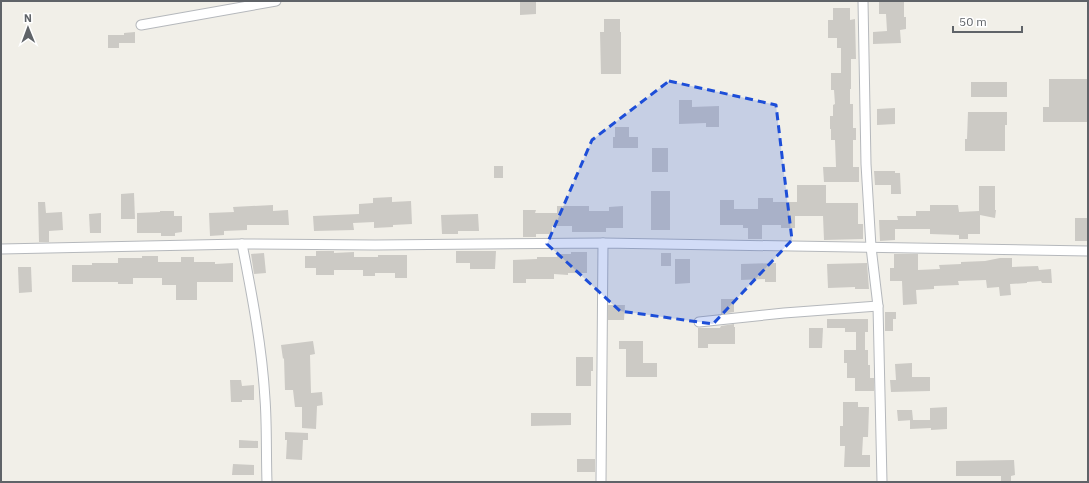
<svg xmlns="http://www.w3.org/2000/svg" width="1089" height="483" font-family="'IBM Plex Sans',sans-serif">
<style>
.building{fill:#cccac5}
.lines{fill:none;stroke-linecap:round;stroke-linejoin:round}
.minor-casing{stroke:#b5b8bc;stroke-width:11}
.minor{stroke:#fff;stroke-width:9}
.marked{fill:#1d4ed8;fill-opacity:0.2;stroke:#1d4ed8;stroke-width:3;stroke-dasharray:8 5;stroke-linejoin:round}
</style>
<rect width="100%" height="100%" fill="#f1efe8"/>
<g class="building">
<path d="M 520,1 L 536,1 L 536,14 L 520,15 Z"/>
<path d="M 879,1 L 904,1 L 904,17 L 906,17 L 906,29 L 900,30 L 901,43 L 873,44 L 873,32 L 887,31 L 886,14 L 879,14 Z"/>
<path d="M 833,8 L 850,8 L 850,20 L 855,19 L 856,59 L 851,59 L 851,89 L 850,89 L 850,104 L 853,104 L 853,128 L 856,128 L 856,140 L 853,140 L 853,167 L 859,167 L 859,182 L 824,182 L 823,167 L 836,167 L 835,140 L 831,140 L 831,129 L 830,129 L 830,116 L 833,116 L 833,105 L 835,104 L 834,90 L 831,90 L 831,73 L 841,73 L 841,48 L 837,48 L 837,38 L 828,38 L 828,20 L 833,20 Z"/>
<path d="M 604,19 L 620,19 L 620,32 L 621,32 L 621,74 L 601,74 L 600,32 L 604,32 Z"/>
<path d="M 135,32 L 135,43 L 119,43 L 119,48 L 108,48 L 108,35 L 124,35 L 124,33 Z"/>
<path d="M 1049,79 L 1088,79 L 1088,122 L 1043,122 L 1043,107 L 1049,107 Z"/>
<rect x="971" y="82" width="36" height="15"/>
<path d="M 679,100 L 692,100 L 692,107 L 719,106 L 719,127 L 706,127 L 706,123 L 679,124 Z"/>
<path d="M 895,108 L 895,124 L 877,125 L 877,109 Z"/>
<path d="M 968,112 L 1007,112 L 1007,125 L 1005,125 L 1005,151 L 965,151 L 965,139 L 967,139 Z"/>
<path d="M 615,127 L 629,127 L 629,137 L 638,137 L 638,148 L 613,148 L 613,137 L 615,137 Z"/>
<rect x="652" y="148" width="16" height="24"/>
<rect x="494" y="166" width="9" height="12"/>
<path d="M 874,171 L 895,171 L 895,173 L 900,173 L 901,194 L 891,194 L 891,185 L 875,185 Z"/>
<path d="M 797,185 L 826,185 L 826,203 L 858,203 L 858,224 L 863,224 L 863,239 L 824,240 L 823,216 L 795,216 L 795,228 L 781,228 L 781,225 L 762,225 L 762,239 L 748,239 L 748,228 L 743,228 L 743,225 L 720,225 L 720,200 L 734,200 L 734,209 L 758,209 L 758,198 L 773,198 L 773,202 L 797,202 Z"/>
<path d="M 979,186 L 995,186 L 995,210 L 996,210 L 995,218 L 980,215 L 980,234 L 968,234 L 968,239 L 959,239 L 959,235 L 930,234 L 930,229 L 895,229 L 895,240 L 880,241 L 879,220 L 898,220 L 897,216 L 916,216 L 916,211 L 930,211 L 930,205 L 958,205 L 959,212 L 979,211 Z"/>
<rect x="651" y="191" width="19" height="39"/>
<path d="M 134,193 L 135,219 L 121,219 L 121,194 Z"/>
<path d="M 392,197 L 392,202 L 411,201 L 412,224 L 393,225 L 393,227 L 374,228 L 374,222 L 353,223 L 354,230 L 314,231 L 313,216 L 359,214 L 359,204 L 373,203 L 373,198 Z"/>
<path d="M 38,202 L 45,202 L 46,213 L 62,212 L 63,230 L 49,231 L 49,242 L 39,242 Z"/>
<path d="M 273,205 L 273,211 L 288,210 L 289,225 L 247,225 L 247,230 L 224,231 L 224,235 L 210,236 L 209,213 L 234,212 L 233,207 Z"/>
<path d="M 557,206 L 589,206 L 589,211 L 609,211 L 609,207 L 623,206 L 623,228 L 606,228 L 606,232 L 572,232 L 572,226 L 552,226 L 552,234 L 536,234 L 536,237 L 523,237 L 523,210 L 536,210 L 535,213 L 557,213 Z"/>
<path d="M 160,211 L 174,211 L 174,216 L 182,216 L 182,232 L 175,233 L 175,236 L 161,236 L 161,233 L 137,233 L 137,213 L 160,212 Z"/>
<path d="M 101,213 L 101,233 L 90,233 L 89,214 Z"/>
<path d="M 478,214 L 479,231 L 458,231 L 458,234 L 442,234 L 441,215 Z"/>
<rect x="1075" y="218" width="13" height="23"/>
<path d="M 316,251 L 334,251 L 334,253 L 354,252 L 354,257 L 378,257 L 378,255 L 407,255 L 407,278 L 395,278 L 395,273 L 375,273 L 375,276 L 363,276 L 363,270 L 334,270 L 334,275 L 316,275 L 316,268 L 305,268 L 305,256 L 316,256 Z"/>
<path d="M 456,251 L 496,251 L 495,269 L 470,269 L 470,263 L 456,263 Z"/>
<path d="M 571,252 L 587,252 L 587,273 L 568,273 L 568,275 L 554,274 L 554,279 L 526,279 L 526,283 L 513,283 L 513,260 L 537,259 L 537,257 L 557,257 L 557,254 L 571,254 Z"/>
<path d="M 264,253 L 266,273 L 254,274 L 251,254 Z"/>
<rect x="661" y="253" width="10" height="13"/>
<path d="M 894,254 L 918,254 L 918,270 L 940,269 L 939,265 L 961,264 L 961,262 L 985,261 L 1000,258 L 1012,258 L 1012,267 L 1038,266 L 1039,270 L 1051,269 L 1052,283 L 1042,283 L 1041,281 L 1027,282 L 1027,283 L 1010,284 L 1011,295 L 1000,296 L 999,287 L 987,288 L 986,280 L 958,281 L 959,285 L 934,286 L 934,289 L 916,290 L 917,304 L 903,305 L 902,281 L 890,281 L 890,268 L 894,268 Z"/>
<path d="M 142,256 L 158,256 L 158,262 L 181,262 L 181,257 L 194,257 L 194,262 L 215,262 L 215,264 L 233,263 L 233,282 L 197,282 L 197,300 L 176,300 L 176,285 L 162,285 L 162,278 L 133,278 L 133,284 L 118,284 L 118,282 L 72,282 L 72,265 L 92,265 L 92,263 L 118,263 L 118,258 L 142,258 Z"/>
<path d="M 675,259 L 690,259 L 690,283 L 675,284 Z"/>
<path d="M 776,263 L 776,282 L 765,282 L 765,279 L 741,280 L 741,264 Z"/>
<path d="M 867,263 L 869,289 L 855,289 L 855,287 L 828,288 L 827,264 Z"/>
<path d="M 18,267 L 31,267 L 32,292 L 19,293 Z"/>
<path d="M 721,299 L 734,299 L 734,312 L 721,314 Z"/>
<path d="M 608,305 L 625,305 L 624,320 L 608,320 Z"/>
<path d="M 885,312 L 896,312 L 896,319 L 893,319 L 893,331 L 885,331 Z"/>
<path d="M 827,319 L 868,319 L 868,332 L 865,332 L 865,350 L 868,350 L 868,365 L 870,365 L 870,378 L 874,378 L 874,391 L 855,391 L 855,378 L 847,378 L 847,363 L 844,363 L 844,350 L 856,350 L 856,332 L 845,332 L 845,328 L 827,328 Z"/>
<path d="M 734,324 L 734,327 L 735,327 L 735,344 L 708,344 L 708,348 L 698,348 L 698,328 L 720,328 L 721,326 Z"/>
<path d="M 809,328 L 823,328 L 822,348 L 809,348 Z"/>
<path d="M 313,341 L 315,354 L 310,355 L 311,393 L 322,392 L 323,405 L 317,406 L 316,429 L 302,428 L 302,407 L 295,407 L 293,390 L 285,390 L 284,358 L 283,359 L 281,345 Z"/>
<path d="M 619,341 L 643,341 L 643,363 L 657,363 L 657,377 L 626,377 L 626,349 L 619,349 Z"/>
<path d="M 576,357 L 593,357 L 593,371 L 591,371 L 591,386 L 576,386 Z"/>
<path d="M 912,363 L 912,377 L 930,377 L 930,391 L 891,392 L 890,380 L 896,380 L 895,364 Z"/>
<path d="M 230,380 L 241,380 L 242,386 L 254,385 L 254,400 L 242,400 L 242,402 L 231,402 Z"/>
<path d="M 843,402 L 858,402 L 858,407 L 869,407 L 868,437 L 863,437 L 862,455 L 870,455 L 870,467 L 844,467 L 845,446 L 840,446 L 840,426 L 843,426 Z"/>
<path d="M 947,407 L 947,429 L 931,430 L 931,428 L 910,429 L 910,420 L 930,420 L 930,408 Z"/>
<path d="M 897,410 L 912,410 L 913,420 L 898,421 Z"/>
<path d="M 531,413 L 571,413 L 571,425 L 531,426 Z"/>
<path d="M 285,432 L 308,433 L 308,440 L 303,440 L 302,460 L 286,459 L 287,440 L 285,440 Z"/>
<path d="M 239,440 L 258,441 L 258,448 L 239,448 Z"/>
<rect x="577" y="459" width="18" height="13"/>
<path d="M 1014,460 L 1015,475 L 1011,476 L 1011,482 L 1001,482 L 1001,476 L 956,476 L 956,461 Z"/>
<path d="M 233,464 L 254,465 L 254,475 L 232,475 Z"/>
</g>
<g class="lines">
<defs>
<g id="minor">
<path d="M 863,1 L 866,164 L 871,247 L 878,306 L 882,482"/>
<path d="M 141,25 L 276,1"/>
<path d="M 242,244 C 252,295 262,347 265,399 C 267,426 266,454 267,482"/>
<path d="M 1,249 L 242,244 L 375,245 L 603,243 L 1088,251"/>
<path d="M 699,322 L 784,313 L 878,306"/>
<path d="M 601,482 L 603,243"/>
</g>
</defs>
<use href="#minor" class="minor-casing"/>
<use href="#minor" class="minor"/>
</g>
<path class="marked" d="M 669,81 L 776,105 L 792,240 L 713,324 L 620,311 L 547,244 L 592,140 Z"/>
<rect width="1089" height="483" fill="none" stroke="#5f6368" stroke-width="4"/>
<g transform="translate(28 28) rotate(359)" stroke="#ffffff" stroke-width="3" paint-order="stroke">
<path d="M0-3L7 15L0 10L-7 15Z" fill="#5f6368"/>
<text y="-6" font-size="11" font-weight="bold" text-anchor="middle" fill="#5f6368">N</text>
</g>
<path d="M953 26v6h69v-6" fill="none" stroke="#5f6368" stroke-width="2"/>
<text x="959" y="26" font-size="12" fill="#5f6368" stroke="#ffffff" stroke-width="3" paint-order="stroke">50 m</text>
</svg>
